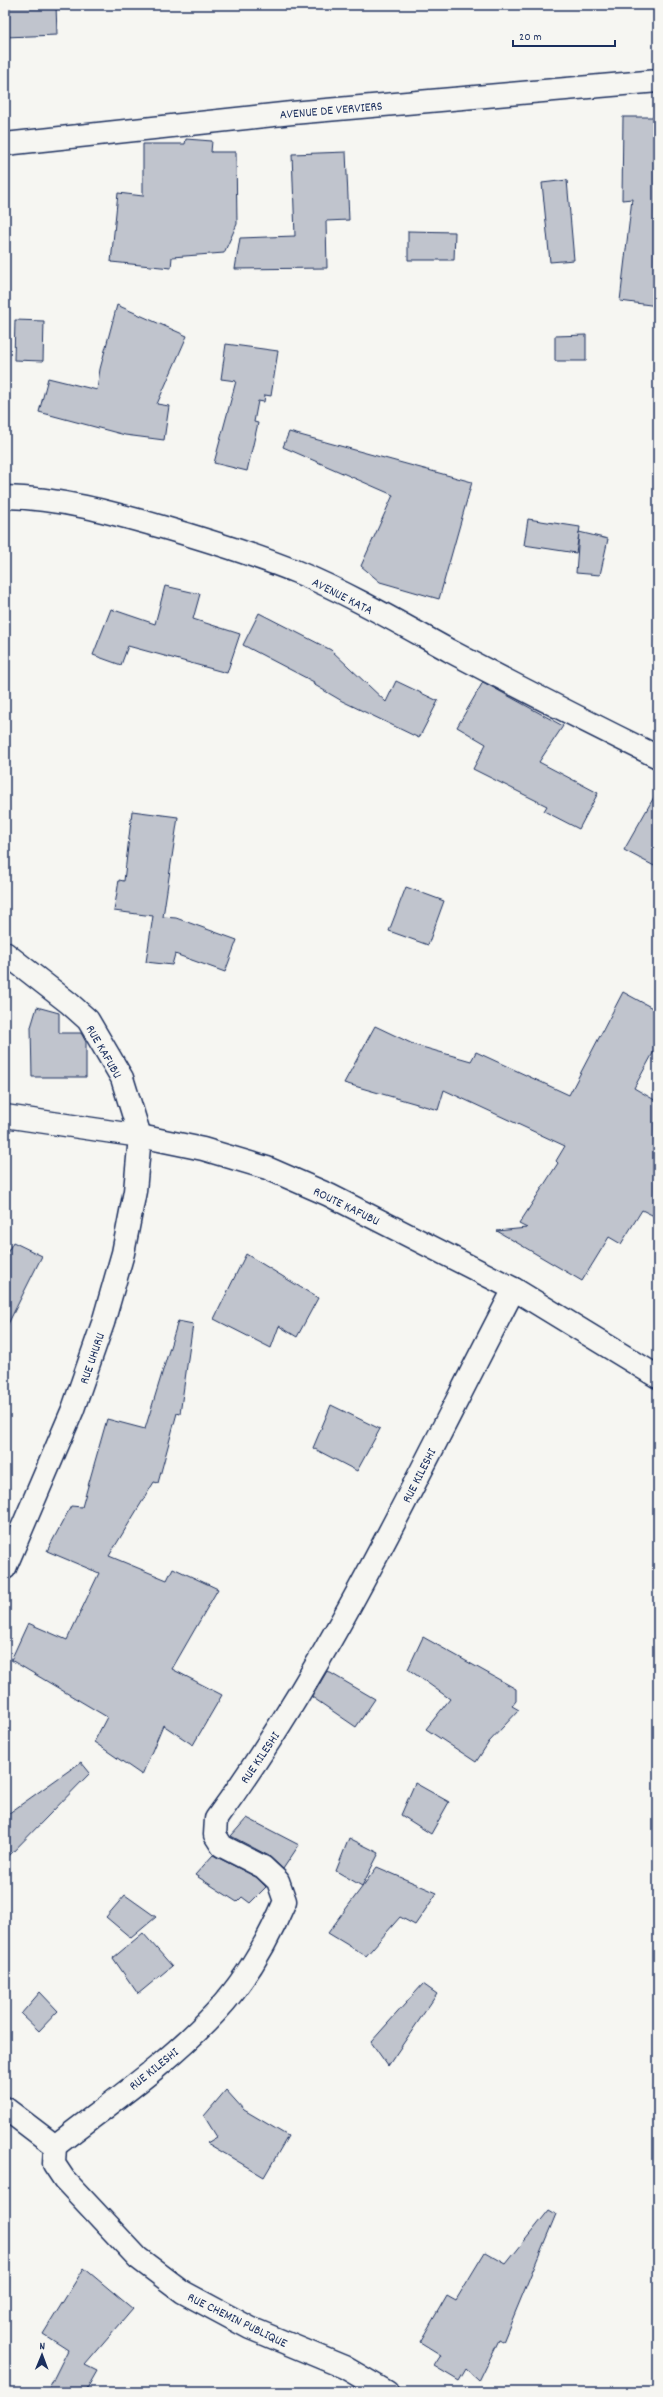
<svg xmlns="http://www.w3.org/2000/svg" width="663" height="2397" font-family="Dekko,sans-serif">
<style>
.building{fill:#c0c4cd;stroke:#1b2f5e}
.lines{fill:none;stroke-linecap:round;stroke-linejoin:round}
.minor-casing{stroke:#1b2f5e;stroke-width:25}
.major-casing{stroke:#1b2f5e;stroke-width:25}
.minor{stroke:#f6f6f2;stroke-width:22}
.major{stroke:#f6f6f2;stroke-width:22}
.labels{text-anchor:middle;stroke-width:3.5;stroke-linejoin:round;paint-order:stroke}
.street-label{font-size:13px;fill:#1b2f5e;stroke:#f6f6f2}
</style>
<rect width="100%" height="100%" fill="#f6f6f2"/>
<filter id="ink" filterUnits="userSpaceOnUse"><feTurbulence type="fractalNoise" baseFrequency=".025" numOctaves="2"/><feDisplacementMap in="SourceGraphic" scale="8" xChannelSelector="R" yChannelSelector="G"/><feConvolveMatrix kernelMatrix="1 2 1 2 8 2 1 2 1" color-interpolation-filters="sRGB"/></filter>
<g filter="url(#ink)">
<g class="building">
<path d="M 5,5 L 56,5 L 57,35 L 5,37 Z"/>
<path d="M 623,117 L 658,117 L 658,306 L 620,301 L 632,199 L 622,200 Z"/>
<path d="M 186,139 L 212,141 L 211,152 L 236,152 L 237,224 L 224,253 L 172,257 L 171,268 L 111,262 L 118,193 L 143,196 L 143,144 L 185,144 Z"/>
<path d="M 346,152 L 349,220 L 326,221 L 327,268 L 235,269 L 240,238 L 295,236 L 292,154 Z"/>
<path d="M 567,180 L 574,260 L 550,262 L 542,183 Z"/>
<path d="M 408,231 L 455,232 L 454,260 L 408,260 Z"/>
<path d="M 117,305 L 187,336 L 157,404 L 169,406 L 164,440 L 125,435 L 39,412 L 48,378 L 97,390 L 100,369 Z"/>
<path d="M 15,320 L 44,321 L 43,361 L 14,360 Z"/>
<path d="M 586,335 L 586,361 L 555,361 L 555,336 Z"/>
<path d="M 226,344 L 278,351 L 271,396 L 265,395 L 264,402 L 258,401 L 254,422 L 258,423 L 247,471 L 214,463 L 236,381 L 221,379 Z"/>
<path d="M 289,432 L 472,482 L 439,599 L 380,582 L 361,566 L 393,495 L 283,447 Z"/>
<path d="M 528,519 L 580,527 L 576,553 L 524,545 Z"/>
<path d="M 579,532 L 608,539 L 600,575 L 576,573 Z"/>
<path d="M 165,586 L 200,594 L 193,619 L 240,634 L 227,673 L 128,646 L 121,665 L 93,655 L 111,609 L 155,624 Z"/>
<path d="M 259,613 L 331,650 L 386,702 L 396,681 L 438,701 L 419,738 L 342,701 L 313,684 L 314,682 L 243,645 Z"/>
<path d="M 483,682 L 563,726 L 539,762 L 598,793 L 579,829 L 544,811 L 547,806 L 473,769 L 486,744 L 457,727 Z"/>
<path d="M 658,790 L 658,868 L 624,850 Z"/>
<path d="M 132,811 L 178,817 L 163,917 L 176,918 L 237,940 L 225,972 L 175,954 L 172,965 L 146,962 L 153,916 L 114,911 L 119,880 L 124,881 Z"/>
<path d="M 406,887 L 444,901 L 428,945 L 389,931 Z"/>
<path d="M 623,992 L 658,1011 L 658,1044 L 634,1088 L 658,1102 L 658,1218 L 642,1210 L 621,1244 L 609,1237 L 582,1281 L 497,1231 L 527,1228 L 519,1224 L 558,1163 L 556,1161 L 565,1146 L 444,1090 L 438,1110 L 344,1083 L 375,1026 L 415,1045 L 471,1061 L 476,1052 L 569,1095 Z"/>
<path d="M 37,1007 L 59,1013 L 59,1033 L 81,1033 L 86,1042 L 86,1077 L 32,1077 L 31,1027 Z"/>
<path d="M 13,1242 L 42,1256 L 5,1330 L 5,1257 Z"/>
<path d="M 246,1254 L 318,1298 L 297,1337 L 279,1326 L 271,1348 L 214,1319 Z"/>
<path d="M 178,1321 L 193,1324 L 180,1414 L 177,1413 L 158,1483 L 154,1482 L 109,1556 L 167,1580 L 173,1568 L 218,1589 L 172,1669 L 222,1695 L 193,1745 L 163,1725 L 142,1775 L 94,1742 L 107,1717 L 11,1660 L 28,1623 L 67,1640 L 99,1573 L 47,1551 L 71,1506 L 82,1507 L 107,1419 L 145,1429 Z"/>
<path d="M 331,1405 L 380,1429 L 357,1471 L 313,1448 Z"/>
<path d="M 423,1637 L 516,1689 L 516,1701 L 512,1706 L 519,1710 L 489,1742 L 476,1762 L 426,1729 L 450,1699 L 408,1669 Z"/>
<path d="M 327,1671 L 375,1699 L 356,1727 L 312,1697 Z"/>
<path d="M 81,1762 L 90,1773 L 5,1860 L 5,1816 Z"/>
<path d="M 415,1783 L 449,1802 L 431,1834 L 401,1815 Z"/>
<path d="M 247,1818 L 299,1845 L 283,1869 L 269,1856 L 231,1836 Z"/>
<path d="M 349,1838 L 379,1853 L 362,1886 L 336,1871 Z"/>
<path d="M 213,1855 L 256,1877 L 266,1887 L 250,1903 L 242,1897 L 237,1902 L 195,1875 Z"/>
<path d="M 377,1867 L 437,1893 L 415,1925 L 400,1917 L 366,1956 L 328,1933 Z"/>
<path d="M 125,1895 L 156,1917 L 131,1938 L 106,1917 Z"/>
<path d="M 143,1933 L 172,1966 L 138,1994 L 113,1958 Z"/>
<path d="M 423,1984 L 437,1994 L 388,2066 L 371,2042 Z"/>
<path d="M 40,1992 L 58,2011 L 39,2031 L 21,2014 Z"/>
<path d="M 226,2090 L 244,2110 L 288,2136 L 264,2177 L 207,2143 L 217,2137 L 204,2116 Z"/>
<path d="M 549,2210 L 556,2214 L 503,2342 L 499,2340 L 479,2381 L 466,2369 L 459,2381 L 434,2366 L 441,2355 L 420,2342 L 447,2295 L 456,2300 L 485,2252 L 506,2264 Z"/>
<path d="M 84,2268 L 133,2309 L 85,2365 L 97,2371 L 85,2392 L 47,2392 L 68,2350 L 43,2334 Z"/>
</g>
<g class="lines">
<defs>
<g id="minor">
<path d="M 5,144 L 292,113 L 658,81"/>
<path d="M 5,497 C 59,498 110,512 162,527 C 207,540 253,554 297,572 C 350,594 401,624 452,652 C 520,688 589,723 658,757"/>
<path d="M 5,953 L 69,1003 L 88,1020 L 122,1078 L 140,1136 L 135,1191 L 123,1253 L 103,1323 L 73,1409 L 5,1568"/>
<path d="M 5,2108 L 55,2146"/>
<path d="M 55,2146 C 110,2103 169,2063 216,2012 C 246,1980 268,1941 285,1901 L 278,1881 L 263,1867 L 222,1846 L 215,1835 L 216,1819 C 336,1655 420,1469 514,1289"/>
<path d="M 55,2146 L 54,2164 L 64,2179 L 138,2258 L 183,2292 L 250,2328 L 344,2367 L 387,2392"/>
</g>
<path id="major" d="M 5,1116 L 140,1136 L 203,1149 L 267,1168 L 329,1195 L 514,1289 L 658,1377"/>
</defs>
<use href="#minor" class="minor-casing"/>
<use href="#major" class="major-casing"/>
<use href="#minor" class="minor"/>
<use href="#major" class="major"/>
</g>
</g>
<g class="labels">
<g class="street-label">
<text transform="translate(331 109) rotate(-5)" y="5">AVENUE DE VERVIERS</text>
<text transform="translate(343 595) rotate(27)" y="5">AVENUE KATA</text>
<text transform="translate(105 1051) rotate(60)" y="5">RUE KAFUBU</text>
<text transform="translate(347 1205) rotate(26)" y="5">ROUTE KAFUBU</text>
<text transform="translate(91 1358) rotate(-71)" y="5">RUE UHURU</text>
<text transform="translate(418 1475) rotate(-63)" y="5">RUE KILESHI</text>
<text transform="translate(259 1757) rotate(-56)" y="5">RUE KILESHI</text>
<text transform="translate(153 2068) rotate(-39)" y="5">RUE KILESHI</text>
<text transform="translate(238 2319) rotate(26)" y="5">RUE CHEMIN PUBLIQUE</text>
</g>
</g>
<rect width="663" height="2397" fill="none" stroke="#f6f6f2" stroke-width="20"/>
<rect x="10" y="10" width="643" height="2377" fill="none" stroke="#1b2f5e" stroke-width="1.5" filter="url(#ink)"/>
<g transform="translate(42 2355) rotate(1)" stroke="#f6f6f2" stroke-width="3" paint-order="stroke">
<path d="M0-3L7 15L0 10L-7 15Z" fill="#1b2f5e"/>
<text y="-6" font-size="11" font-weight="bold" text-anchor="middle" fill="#1b2f5e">N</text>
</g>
<path d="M513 40v6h102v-6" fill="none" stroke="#1b2f5e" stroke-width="2"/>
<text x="519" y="40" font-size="12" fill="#1b2f5e" stroke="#f6f6f2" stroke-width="3" paint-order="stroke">20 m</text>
</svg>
